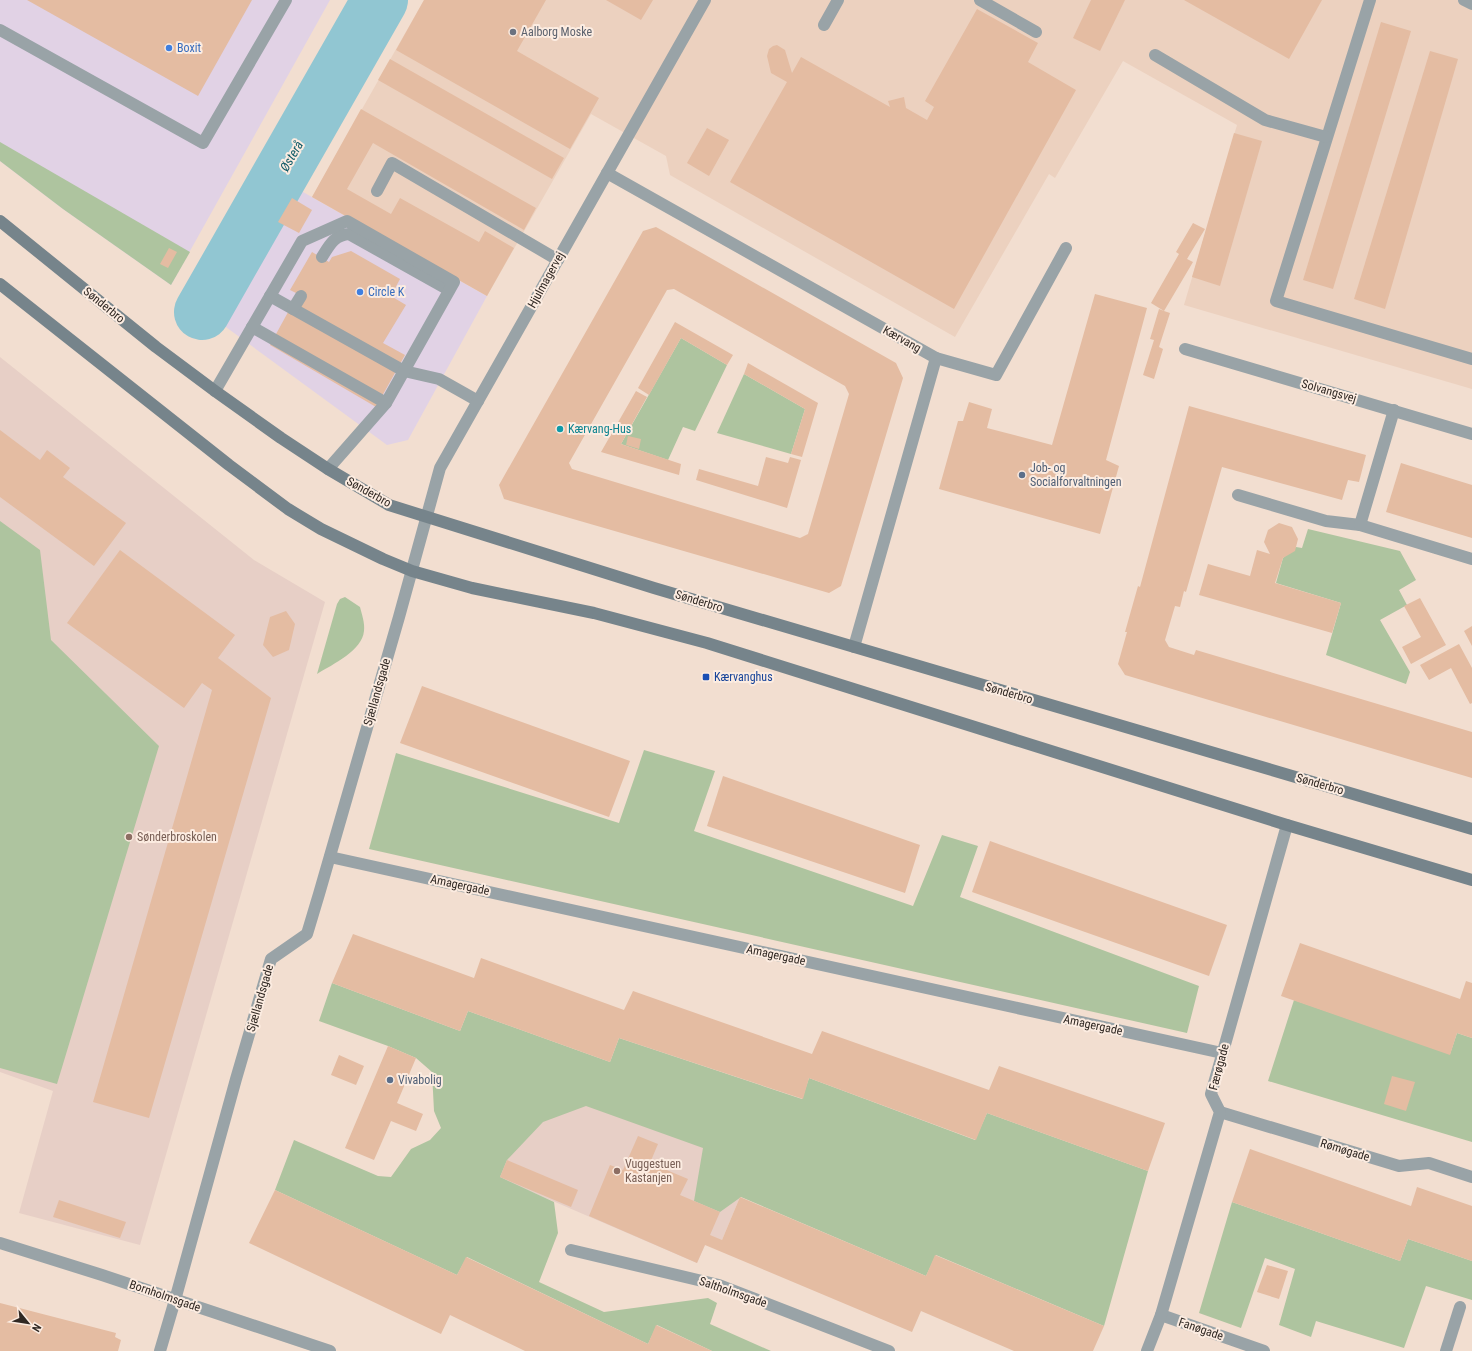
<svg xmlns="http://www.w3.org/2000/svg" width="1472" height="1351" font-family="'Roboto Condensed',sans-serif">
<style>
.commercial{fill:#e1d2e5}
.built{fill:#ecd1bf}
.education{fill:#e7cfc6}
.green{fill:#aec49f}
.lines{fill:none;stroke-linecap:round;stroke-linejoin:round}
.river{stroke:#91c6d2;stroke-width:56}
.building{fill:#e4bca2;fill-rule:evenodd}
.lane{stroke:#99a3a7;stroke-width:12}
.street{stroke:#99a3a7;stroke-width:12}
.secondary{stroke:#76848b;stroke-width:12}
.worship-dot{fill:#6b7280;stroke:#fcece1;stroke-width:1.5}
.shop-dot{fill:#3f7fe0;stroke:#fcece1;stroke-width:1.5}
.culture-dot{fill:#0f9aa8;stroke:#fcece1;stroke-width:1.5}
.service-dot{fill:#5c6f8a;stroke:#fcece1;stroke-width:1.5}
.transit-dot{fill:#1a4fb4;stroke:#fcece1;stroke-width:1.5}
.education-dot{fill:#8d6e63;stroke:#fcece1;stroke-width:1.5}
.labels{text-anchor:middle;stroke-width:4;stroke-linejoin:round;paint-order:stroke}
.worship-label{font-size:12px;fill:#5b616d;stroke:#fcece1;text-anchor:start}
.shop-label{font-size:12px;fill:#366cbe;stroke:#fcece1;text-anchor:start}
.street-label{font-size:12px;fill:#302823;stroke:#fcece1}
.culture-label{font-size:12px;fill:#0d838f;stroke:#fcece1;text-anchor:start}
.service-label{font-size:12px;fill:#4e5e75;stroke:#fcece1;text-anchor:start}
.transit-label{font-size:12px;fill:#164399;stroke:#fcece1;text-anchor:start}
.education-label{font-size:12px;fill:#785e54;stroke:#fcece1;text-anchor:start}
.water-label{font-size:13px;font-style:italic;fill:#0e5966;stroke:#fcece1}
</style>
<rect width="100%" height="100%" fill="#f2ded0"/>
<g class="commercial">
<path d="M 0,0 L 330,0 L 171,285 L 63,209 L 0,161 Z"/>
<path d="M 296,188 L 487,296 L 408,440 L 387,445 L 219,322 Z"/>
</g>
<path class="built" d="M 424,0 L 1472,0 L 1472,389 L 1184,305 L 1237,125 L 1123,61 L 1055,178 L 1049,174 L 955,337 L 670,175 L 666,156 L 591,114 L 487,296 L 312,197 Z"/>
<g class="education">
<path d="M 0,357 L 254,560 L 325,602 L 140,1245 L 19,1213 L 53,1091 L 0,1072 Z"/>
<path d="M 501,1081 L 757,1148 L 740,1197 L 722,1240 L 705,1245 L 697,1263 L 469,1165 Z"/>
</g>
<g class="green">
<path d="M 0,142 L 190,252 L 171,285 L 63,209 L 0,161 Z"/>
<path d="M 681,338 L 727,365 L 695,431 L 683,427 L 668,460 L 621,444 Z"/>
<path d="M 744,374 L 805,409 L 791,454 L 717,433 Z"/>
<path d="M 0,521 L 40,550 L 51,640 L 159,746 L 57,1084 L 0,1068 Z"/>
<path d="M 1308,529 L 1400,551 L 1416,580 L 1399,590 L 1407,605 L 1380,620 L 1410,672 L 1406,684 L 1326,655 L 1341,603 L 1276,583 L 1283,558 L 1296,547 L 1302,548 Z"/>
<path d="M 345,597 L 360,607 C 362,615 365,623 364,631 C 362,651 333,664 317,674 L 337,604 L 340,599 Z"/>
<path d="M 644,750 L 715,771 L 694,831 L 913,906 L 942,835 L 978,846 L 960,897 L 1199,986 L 1187,1033 L 369,849 L 396,753 L 619,823 Z"/>
<path d="M 332,983 L 460,1031 L 468,1011 L 610,1062 L 619,1038 L 802,1099 L 809,1078 L 975,1140 L 987,1113 L 1148,1171 L 1104,1326 L 936,1255 L 926,1276 L 741,1197 L 720,1212 L 694,1201 L 703,1148 L 586,1106 L 543,1122 L 507,1160 L 500,1177 L 554,1202 L 558,1233 L 539,1282 L 604,1312 L 708,1298 L 717,1303 L 710,1324 L 771,1351 L 712,1351 L 657,1325 L 648,1344 L 467,1257 L 457,1275 L 275,1190 L 294,1140 L 378,1176 L 391,1177 L 411,1149 L 430,1140 L 441,1128 L 434,1111 L 432,1072 L 416,1058 L 388,1046 L 319,1021 Z"/>
<path d="M 1294,1000 L 1450,1054 L 1457,1033 L 1472,1038 L 1472,1142 L 1268,1081 Z"/>
<path d="M 1232,1202 L 1400,1261 L 1408,1239 L 1472,1261 L 1472,1300 L 1426,1286 L 1404,1348 L 1316,1321 L 1311,1337 L 1279,1325 L 1295,1269 L 1265,1258 L 1241,1328 L 1199,1313 Z"/>
</g>
<g class="lines">
<path class="river" d="M 202,312 L 380,0"/>
</g>
<g class="building">
<path d="M 27,0 L 252,0 L 198,96 Z"/>
<path d="M 424,0 L 546,0 L 517,51 L 599,98 L 570,149 L 396,50 Z"/>
<path d="M 606,0 L 653,0 L 641,20 Z"/>
<path d="M 1091,0 L 1125,0 L 1100,51 L 1073,38 Z"/>
<path d="M 1184,0 L 1322,0 L 1289,59 Z"/>
<path d="M 977,9 L 1038,43 L 1028,62 L 1076,90 L 954,309 L 730,182 L 787,82 L 771,73 L 767,56 L 769,49 L 773,46 L 777,45 L 785,50 L 792,73 L 801,57 L 890,107 L 888,101 L 904,97 L 906,108 L 927,120 L 934,107 L 925,101 Z"/>
<path d="M 1381,22 L 1411,31 L 1333,289 L 1303,280 Z"/>
<path d="M 1430,51 L 1458,59 L 1385,309 L 1354,299 Z"/>
<path d="M 390,59 L 564,158 L 552,179 L 378,80 Z"/>
<path d="M 361,109 L 536,208 L 524,230 L 373,143 L 347,189 L 391,214 L 400,198 L 479,242 L 485,231 L 514,248 L 487,296 L 312,197 Z"/>
<path d="M 707,128 L 729,140 L 709,176 L 687,163 Z"/>
<path d="M 1234,133 L 1262,141 L 1220,286 L 1192,277 Z"/>
<path d="M 292,198 L 312,210 L 299,233 L 278,222 Z"/>
<path d="M 1193,223 L 1205,229 L 1187,259 L 1193,262 L 1164,311 L 1170,313 L 1159,347 L 1163,349 L 1154,379 L 1143,375 L 1154,340 L 1150,339 L 1159,309 L 1164,311 L 1151,303 L 1179,254 L 1176,252 Z"/>
<path d="M 656,227 L 896,363 L 903,378 L 841,586 L 829,593 L 504,499 L 499,485 L 643,231 ZM 674,289 L 845,386 L 849,394 L 808,534 L 800,538 L 572,469 L 569,463 L 667,290 Z"/>
<path d="M 169,248 L 177,252 L 168,268 L 160,264 Z"/>
<path d="M 351,251 L 400,279 L 391,296 L 406,305 L 383,343 L 405,355 L 376,407 L 270,345 L 298,294 L 290,290 L 312,252 L 329,262 L 332,257 Z"/>
<path d="M 1095,294 L 1147,308 L 1106,460 L 1119,466 L 1100,534 L 939,489 L 958,421 L 963,421 L 969,402 L 992,409 L 987,428 L 1052,445 Z"/>
<path d="M 675,322 L 733,355 L 727,365 L 681,338 L 649,395 L 638,388 Z"/>
<path d="M 748,363 L 818,403 L 802,457 L 791,454 L 805,409 L 744,374 Z"/>
<path d="M 636,391 L 647,397 L 621,444 L 681,464 L 679,475 L 601,452 Z"/>
<path d="M 1189,406 L 1366,455 L 1359,482 L 1348,480 L 1342,500 L 1222,467 L 1186,592 L 1184,591 L 1180,607 L 1175,606 L 1165,640 L 1169,647 L 1194,655 L 1196,650 L 1472,732 L 1472,778 L 1125,675 L 1118,664 L 1127,632 L 1125,632 L 1138,586 L 1140,587 Z"/>
<path d="M 0,430 L 40,460 L 47,450 L 70,468 L 63,477 L 126,523 L 94,566 L 0,497 Z"/>
<path d="M 628,436 L 641,439 L 639,449 L 626,445 Z"/>
<path d="M 766,457 L 788,463 L 790,457 L 801,460 L 787,508 L 696,480 L 699,469 L 758,486 Z"/>
<path d="M 1401,463 L 1472,485 L 1472,538 L 1386,512 Z"/>
<path d="M 1279,523 L 1292,527 L 1298,539 L 1295,551 L 1283,558 L 1275,583 L 1341,603 L 1332,633 L 1199,595 L 1208,564 L 1250,576 L 1257,550 L 1270,554 L 1264,542 L 1268,530 Z"/>
<path d="M 120,550 L 235,635 L 218,658 L 271,698 L 149,1118 L 93,1102 L 212,690 L 202,683 L 184,708 L 67,623 Z"/>
<path d="M 1420,598 L 1446,645 L 1411,664 L 1402,647 L 1421,637 L 1404,606 Z"/>
<path d="M 286,611 L 295,624 L 289,650 L 273,657 L 263,645 L 270,617 Z"/>
<path d="M 1472,626 L 1472,646 L 1464,631 Z"/>
<path d="M 1459,644 L 1472,668 L 1472,703 L 1470,704 L 1451,668 L 1429,680 L 1420,665 Z"/>
<path d="M 422,686 L 630,761 L 609,817 L 400,743 Z"/>
<path d="M 723,776 L 920,845 L 905,893 L 707,826 Z"/>
<path d="M 990,841 L 1227,925 L 1209,976 L 972,892 Z"/>
<path d="M 353,934 L 474,978 L 481,958 L 624,1010 L 633,991 L 812,1054 L 822,1031 L 989,1090 L 999,1066 L 1165,1123 L 1148,1171 L 987,1113 L 976,1140 L 809,1078 L 803,1099 L 619,1038 L 610,1062 L 468,1011 L 460,1031 L 332,983 Z"/>
<path d="M 1300,943 L 1460,999 L 1466,981 L 1472,983 L 1472,1038 L 1457,1033 L 1450,1055 L 1281,996 Z"/>
<path d="M 388,1046 L 416,1058 L 397,1103 L 423,1114 L 416,1131 L 391,1121 L 374,1160 L 345,1148 Z"/>
<path d="M 339,1055 L 364,1066 L 356,1085 L 331,1075 Z"/>
<path d="M 1392,1076 L 1415,1082 L 1406,1111 L 1384,1104 Z"/>
<path d="M 638,1136 L 658,1144 L 650,1163 L 688,1179 L 680,1195 L 720,1212 L 710,1235 L 722,1240 L 740,1197 L 926,1276 L 935,1255 L 1104,1326 L 1093,1351 L 1014,1351 L 921,1311 L 912,1332 L 705,1245 L 697,1263 L 589,1216 L 610,1165 L 623,1170 Z"/>
<path d="M 1250,1149 L 1411,1206 L 1417,1187 L 1472,1206 L 1472,1261 L 1408,1239 L 1400,1261 L 1232,1202 Z"/>
<path d="M 507,1160 L 578,1190 L 571,1207 L 500,1177 Z"/>
<path d="M 275,1190 L 457,1275 L 466,1257 L 648,1344 L 656,1325 L 712,1351 L 525,1351 L 450,1315 L 441,1334 L 249,1243 Z"/>
<path d="M 59,1200 L 126,1222 L 120,1238 L 53,1217 Z"/>
<path d="M 1267,1265 L 1288,1271 L 1279,1299 L 1257,1292 Z"/>
<path d="M 0,1303 L 116,1333 L 115,1337 L 121,1340 L 118,1351 L 0,1351 Z"/>
</g>
<g class="lines">
<g class="lane">
<path d="M 980,0 L 1036,32"/>
<path d="M 1370,0 L 1276,301 L 1472,359"/>
<path d="M 1464,0 L 1472,4"/>
<path d="M 824,25 L 838,0"/>
<path d="M 0,30 L 203,143 L 286,0"/>
<path d="M 1155,55 L 1265,120 L 1326,137"/>
<path d="M 377,191 L 392,163 L 558,260"/>
<path d="M 322,257 C 329,246 334,235 349,234 L 449,290"/>
<path d="M 270,296 L 404,371 L 439,379 L 478,401"/>
<path d="M 293,309 L 301,296"/>
<path d="M 252,327 L 386,403"/>
<path d="M 1185,349 L 1472,434"/>
<path d="M 936,358 L 996,375 L 1066,248"/>
<path d="M 215,391 L 302,241 L 347,221 L 454,282 L 386,403 L 328,469"/>
<path d="M 1238,495 L 1326,521 L 1360,525 L 1472,559"/>
<path d="M 1360,525 L 1394,410"/>
</g>
<g class="street">
<path d="M 607,173 L 936,358 L 854,647"/>
<path d="M 330,857 L 1222,1053"/>
<path d="M 1220,1112 L 1399,1166 L 1429,1163 L 1472,1177"/>
<path d="M 0,1243 L 102,1275 L 330,1351"/>
<path d="M 571,1250 L 719,1285 L 889,1351"/>
<path d="M 1161,1315 L 1264,1351"/>
<path d="M 160,1351 L 175,1300 L 236,1079 L 271,959 L 307,934 L 319,894 L 399,617 L 440,468 L 705,0"/>
<path d="M 1147,1351 L 1161,1315 L 1220,1112 L 1211,1094 L 1287,825"/>
<path d="M 1446,1351 L 1460,1307"/>
</g>
<g class="secondary">
<path d="M 0,221 L 156,347 L 215,391 L 281,438 L 328,469 L 389,505 L 654,588 L 1472,829"/>
<path d="M 0,284 L 229,465 L 288,509 L 321,529 L 383,559 L 412,571 L 472,588 L 594,613 L 707,643 L 1287,825 L 1472,880"/>
</g>
</g>
<circle class="worship-dot" cx="513" cy="32" r="4"/>
<g class="shop-dot">
<circle cx="169" cy="48" r="4"/>
<circle cx="360" cy="292" r="4"/>
</g>
<circle class="culture-dot" cx="560" cy="429" r="4"/>
<g class="service-dot">
<circle cx="1022" cy="475" r="4"/>
<circle cx="390" cy="1080" r="4"/>
</g>
<rect class="transit-dot" x="702" y="673" width="8" height="8" rx="2"/>
<g class="education-dot">
<circle cx="129" cy="837" r="4"/>
<circle cx="617" cy="1171" r="4"/>
</g>
<g class="labels">
<g class="worship-label">
<text x="521" y="36">Aalborg Moske</text>
</g>
<g class="shop-label">
<text x="177" y="52">Boxit</text>
<text x="368" y="296">Circle K</text>
</g>
<g class="street-label">
<text transform="translate(546 280) rotate(-61)" y="4">Hjulmagervej</text>
<text transform="translate(104 305) rotate(39)" y="4">Sønderbro</text>
<text transform="translate(902 339) rotate(29)" y="4">Kærvang</text>
<text transform="translate(1329 391) rotate(16)" y="4">Solvangsvej</text>
<text transform="translate(369 492) rotate(29)" y="4">Sønderbro</text>
<text transform="translate(699 601) rotate(17)" y="4">Sønderbro</text>
<text transform="translate(377 692) rotate(-74)" y="4">Sjællandsgade</text>
<text transform="translate(1009 693) rotate(16)" y="4">Sønderbro</text>
<text transform="translate(1320 784) rotate(16)" y="4">Sønderbro</text>
<text transform="translate(460 885) rotate(12)" y="4">Amagergade</text>
<text transform="translate(776 955) rotate(12)" y="4">Amagergade</text>
<text transform="translate(260 998) rotate(-74)" y="4">Sjællandsgade</text>
<text transform="translate(1093 1025) rotate(12)" y="4">Amagergade</text>
<text transform="translate(1219 1067) rotate(-75)" y="4">Færøgade</text>
<text transform="translate(1345 1150) rotate(17)" y="4">Rømøgade</text>
<text transform="translate(733 1292) rotate(19)" y="4">Saltholmsgade</text>
<text transform="translate(165 1296) rotate(19)" y="4">Bornholmsgade</text>
<text transform="translate(1201 1329) rotate(19)" y="4">Fanøgade</text>
</g>
<g class="culture-label">
<text x="568" y="433">Kærvang-Hus</text>
</g>
<g class="service-label">
<text x="1030" y="472">Job- og<tspan x="1030" dy="14">Socialforvaltningen</tspan></text>
<text x="398" y="1084">Vivabolig</text>
</g>
<g class="transit-label">
<text x="714" y="681">Kærvanghus</text>
</g>
<g class="education-label">
<text x="137" y="841">Sønderbroskolen</text>
<text x="625" y="1168">Vuggestuen<tspan x="625" dy="14">Kastanjen</tspan></text>
</g>
<g class="water-label">
<text transform="translate(291 156) rotate(-60)" y="5">Østerå</text>
</g>
</g>
<g transform="translate(28 1323) rotate(120)" stroke="#fcece1" stroke-width="3" paint-order="stroke">
<path d="M0-3L7 15L0 10L-7 15Z" fill="#302823"/>
<text y="-6" font-size="11" font-weight="bold" text-anchor="middle" fill="#302823">N</text>
</g>
</svg>
